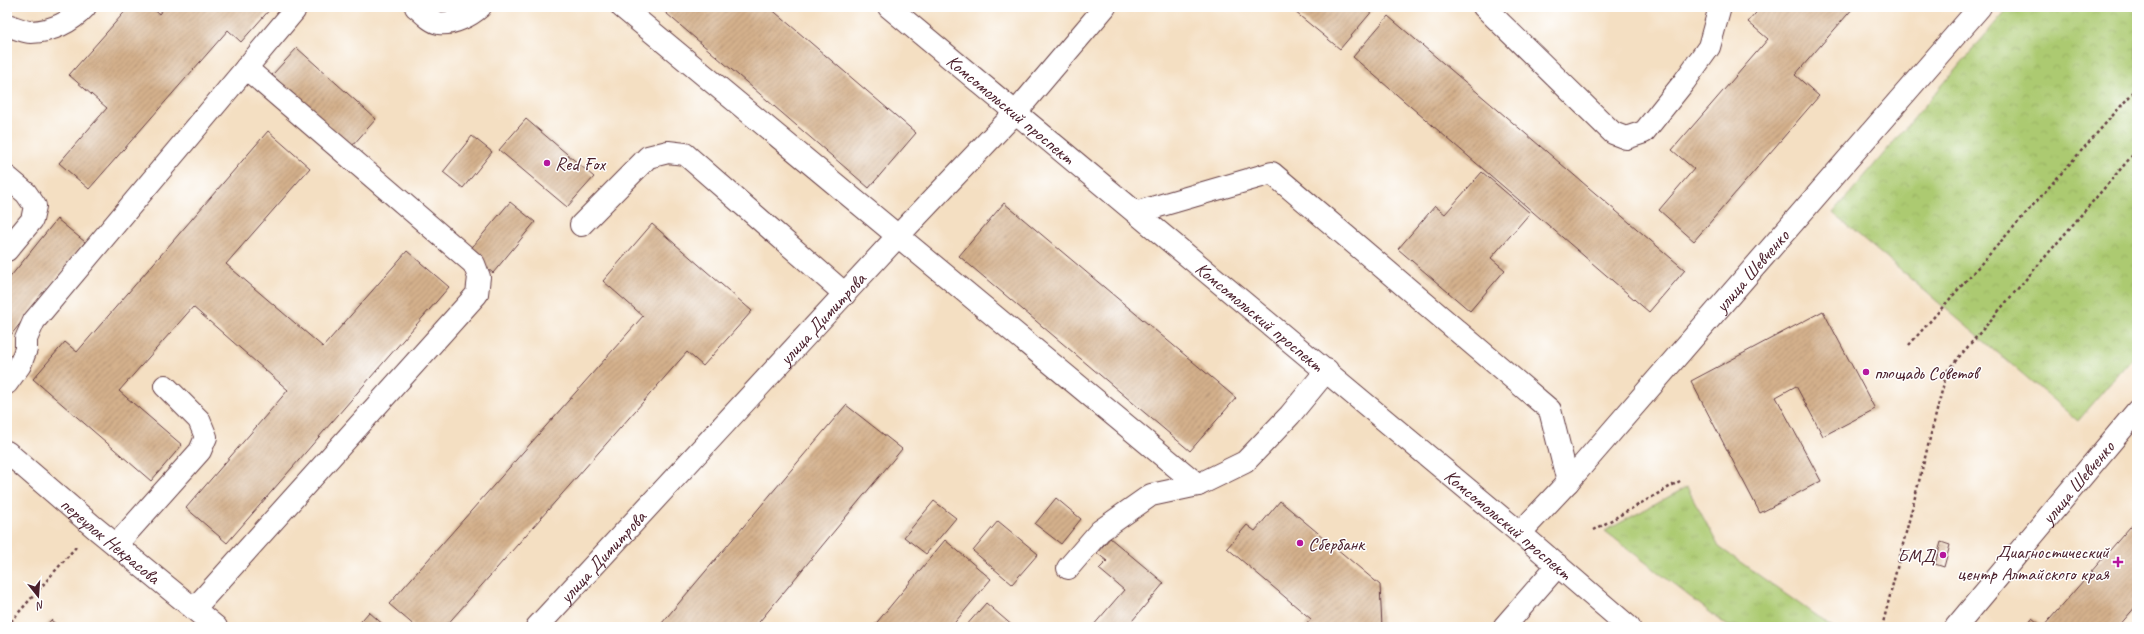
<svg xmlns="http://www.w3.org/2000/svg" width="2144" height="634" font-family="Caveat,sans-serif">
<style>
.grass{fill:url(#grass-tufts);stroke:#7b744e}
.park{fill:url(#park-crowns);stroke:#7b744e}
.building{fill:url(#building-hatch)}
.lines{fill:none;stroke-linecap:round;stroke-linejoin:round}
.minor-casing{stroke:#643c42;stroke-width:24}
.major-casing{stroke:#643c42;stroke-width:24}
.path{stroke:#643c42;stroke-width:2.5;stroke-dasharray:3 3;stroke-linecap:butt}
.minor{stroke:#fff;stroke-width:22}
.major{stroke:#fff;stroke-width:22}
.poi-dot{fill:#b5179e;stroke:#fff;stroke-width:1.5}
.labels{text-anchor:middle;stroke-width:3;stroke-linejoin:round;paint-order:stroke}
.street-label{font-size:19px;fill:#4a1f2b;stroke:#fff}
.poi-label{font-size:19px;fill:#4a1f2b;stroke:#fff;text-anchor:start}
</style>
<defs>
<pattern id="grass-tufts" width="24" height="20" patternUnits="userSpaceOnUse"><rect width="24" height="20" fill="#acca71"/><path d="M3 7l-1-3M5 7V3M7 7l1-3M15 17l-1-3M17 17v-4M19 17l1-3" fill="none" stroke="#96ad62"/></pattern>
<pattern id="park-crowns" width="20" height="18" patternUnits="userSpaceOnUse"><rect width="20" height="18" fill="#acca71"/><path d="M2 6a3 3 0 1 1 6 0M12 15a3 3 0 1 1 6 0" fill="none" stroke="#96ad62"/></pattern>
<pattern id="building-hatch" width="6" height="6" patternUnits="userSpaceOnUse"><rect width="6" height="6" fill="#d4b18c"/><path d="M-1 1l2-2M0 6l6-6M5 7l2-2" fill="none" stroke="#ae8f73"/></pattern>
</defs>
<rect width="100%" height="100%" fill="#fff"/>
<filter id="ink" filterUnits="userSpaceOnUse"><feTurbulence type="fractalNoise" baseFrequency=".025" numOctaves="2"/><feDisplacementMap in="SourceGraphic" scale="8" xChannelSelector="R" yChannelSelector="G"/><feConvolveMatrix kernelMatrix="1 2 1 2 8 2 1 2 1" color-interpolation-filters="sRGB"/></filter>
<filter id="wash" filterUnits="userSpaceOnUse"><feTurbulence type="fractalNoise" baseFrequency=".012" numOctaves="4" result="noise"/><feDisplacementMap in="SourceGraphic" scale="16" xChannelSelector="R" yChannelSelector="G"/><feGaussianBlur stdDeviation="0.9" result="paint"/><feColorMatrix in="noise" values="0 0 0 0 0 0 0 0 0 0 0 0 0 0 0 0 0 1.4 0 .05"/><feComposite in="paint" operator="in"/></filter>
<g filter="url(#wash)">
<rect width="100%" height="100%" fill="#f4dfc2"/>
<path class="grass" d="M 1687,487 L 1719,547 L 1832,627 L 1729,627 L 1605,531 Z"/>
<path class="park" d="M 2009,7 L 2137,7 L 2137,352 L 2078,421 L 1833,213 Z"/>
<g id="blocks">
<g class="building">
<path d="M 129,7 L 151,7 L 159,14 L 165,7 L 272,7 L 241,42 L 228,30 L 89,189 L 59,163 L 107,108 L 69,75 Z"/>
<path d="M 659,7 L 769,7 L 916,133 L 869,188 Z"/>
<path d="M 1289,7 L 1371,7 L 1374,9 L 1340,49 Z"/>
<path d="M 1761,7 L 1854,7 L 1795,75 L 1819,96 L 1694,241 L 1659,210 L 1694,169 L 1672,150 L 1768,39 L 1748,22 Z"/>
<path d="M 1388,16 L 1685,270 L 1649,312 L 1353,57 Z"/>
<path d="M 297,48 L 376,119 L 352,146 L 272,75 Z"/>
<path d="M 526,119 L 594,177 L 567,207 L 499,150 Z"/>
<path d="M 268,131 L 310,168 L 226,264 L 323,347 L 407,251 L 449,287 L 227,543 L 186,508 L 288,390 L 193,307 L 119,391 L 182,445 L 151,481 L 33,379 L 65,342 L 77,352 Z"/>
<path d="M 472,136 L 492,152 L 463,188 L 443,172 Z"/>
<path d="M 1482,172 L 1530,213 L 1491,258 L 1505,270 L 1470,311 L 1398,249 L 1435,206 L 1445,214 Z"/>
<path d="M 510,202 L 535,222 L 493,273 L 468,252 Z"/>
<path d="M 1004,203 L 1236,398 L 1190,451 L 959,256 Z"/>
<path d="M 57,219 L 85,242 L 7,340 L 7,281 Z"/>
<path d="M 652,224 L 752,311 L 703,366 L 687,352 L 445,627 L 416,627 L 389,604 L 643,316 L 603,281 Z"/>
<path d="M 1823,311 L 1875,409 L 1823,436 L 1796,386 L 1776,397 L 1821,481 L 1760,513 L 1691,381 Z"/>
<path d="M 846,405 L 902,449 L 755,627 L 667,627 L 662,623 Z"/>
<path d="M 1056,498 L 1081,519 L 1061,544 L 1035,524 Z"/>
<path d="M 934,501 L 956,518 L 926,554 L 904,537 Z"/>
<path d="M 1280,501 L 1380,585 L 1382,627 L 1304,627 L 1311,619 L 1227,548 L 1247,525 L 1255,531 Z"/>
<path d="M 2137,519 L 2137,605 L 2118,627 L 2043,627 Z"/>
<path d="M 998,521 L 1038,554 L 1012,584 L 973,551 Z"/>
<path d="M 1110,538 L 1164,583 L 1127,627 L 1092,627 L 1124,590 L 1099,569 L 1107,561 L 1097,553 Z"/>
<path d="M 945,540 L 991,579 L 951,627 L 873,627 Z"/>
<path d="M 1941,542 L 1950,545 L 1944,567 L 1935,564 Z"/>
<path d="M 986,603 L 1014,627 L 965,627 Z"/>
<path d="M 369,612 L 386,627 L 356,627 Z"/>
<path d="M 2032,618 L 2043,627 L 2025,627 Z"/>
<path d="M 51,620 L 59,627 L 45,627 Z"/>
</g>
</g>
</g>
<g filter="url(#ink)">
<use href="#blocks" fill-opacity="0" stroke="#643c42" stroke-width="1"/>
<g class="lines">
<defs>
<g id="minor">
<path d="M 416,7 C 423,12 431,22 439,23 C 453,25 471,15 480,7"/>
<path d="M 622,7 L 1198,485"/>
<path d="M 1484,7 L 1613,133 L 1626,138 L 1644,132 L 1684,82 L 1709,47 L 1720,7"/>
<path d="M 7,25 C 14,27 24,32 31,32 C 52,31 71,22 85,7"/>
<path d="M 7,177 L 26,193 L 35,206 L 32,220 L 7,250"/>
<path d="M 1138,212 L 1272,173 L 1550,410 L 1568,482"/>
<path d="M 581,225 L 648,157 L 668,152 L 685,154 L 845,294"/>
<path d="M 7,383 L 20,365 L 26,349 L 26,339 L 34,321 L 294,11 L 295,7"/>
<path id="s1" d="M 7,452 L 94,527 L 216,627"/>
<path id="s2" d="M 1520,533 L 1568,482 L 1980,7"/>
<path d="M 116,545 L 200,451 L 206,437 L 199,420 L 165,386"/>
<path d="M 1068,568 L 1100,531 L 1151,495 L 1198,485 L 1245,462 L 1290,415 L 1327,370"/>
<path d="M 194,609 L 477,294 L 479,277 L 474,264 L 246,68"/>
<path id="s3" d="M 537,627 L 897,237 L 1016,112 L 1105,7"/>
<path d="M 1504,627 L 1558,565"/>
<path id="s4" d="M 1956,627 L 2137,411"/>
</g>
<g id="major">
<path id="s5" d="M 889,7 L 1520,533 L 1629,627"/>
</g>
</defs>
<use href="#minor" class="minor-casing"/>
<use href="#major" class="major-casing"/>
<g class="path">
<path d="M 1909,345 L 2137,88"/>
<path d="M 1594,530 L 1680,481"/>
<path d="M 7,626 L 76,547"/>
<path d="M 1882,627 L 1947,371 L 2137,150"/>
</g>
<use href="#minor" class="minor"/>
<use href="#major" class="major"/>
</g>
</g>
<g class="poi-dot">
<circle cx="547" cy="163" r="4"/>
<circle cx="1866" cy="372" r="4"/>
<circle cx="1300" cy="543" r="4"/>
<circle cx="1943" cy="555" r="4"/>
<path d="M2116 556h4v4h4v4h-4v4h-4v-4h-4v-4h4z"/>
</g>
<g class="labels">
<g class="street-label">
<text dy="7" stroke="none"><textPath href="#s5" startOffset="159">Комсомольский проспект</textPath></text>
<text dy="7" stroke="none"><textPath href="#s2" startOffset="350">улица Шевченко</textPath></text>
<text dy="7" stroke="none"><textPath href="#s5" startOffset="483">Комсомольский проспект</textPath></text>
<text dy="7" stroke="none"><textPath href="#s3" startOffset="420">улица Димитрова</textPath></text>
<text dy="7" stroke="none"><textPath href="#s4" startOffset="189">улица Шевченко</textPath></text>
<text dy="7" stroke="none"><textPath href="#s5" startOffset="807">Комсомольский проспект</textPath></text>
<text dy="7" stroke="none"><textPath href="#s1" startOffset="136">переулок Некрасова</textPath></text>
<text dy="7" stroke="none"><textPath href="#s3" startOffset="96">улица Димитрова</textPath></text>
</g>
<g class="poi-label">
<text x="555" y="170">Red Fox</text>
<text x="1874" y="379">площадь Советов</text>
<text x="1308" y="550">Сбербанк</text>
<text x="2109" y="558" text-anchor="end">Диагностический<tspan x="2109" dy="22">центр Алтайского края</tspan></text>
<text x="1935" y="562" text-anchor="end">БМД</text>
</g>
</g>
<rect width="2144" height="634" fill="none" stroke="#fff" stroke-width="24"/>
<g transform="translate(38 596) rotate(163)" stroke="#ffffff" stroke-width="3" paint-order="stroke">
<path d="M0-3L7 15L0 10L-7 15Z" fill="#4a1f2b"/>
<text y="-6" font-size="11" font-weight="bold" text-anchor="middle" fill="#4a1f2b">N</text>
</g>
</svg>
